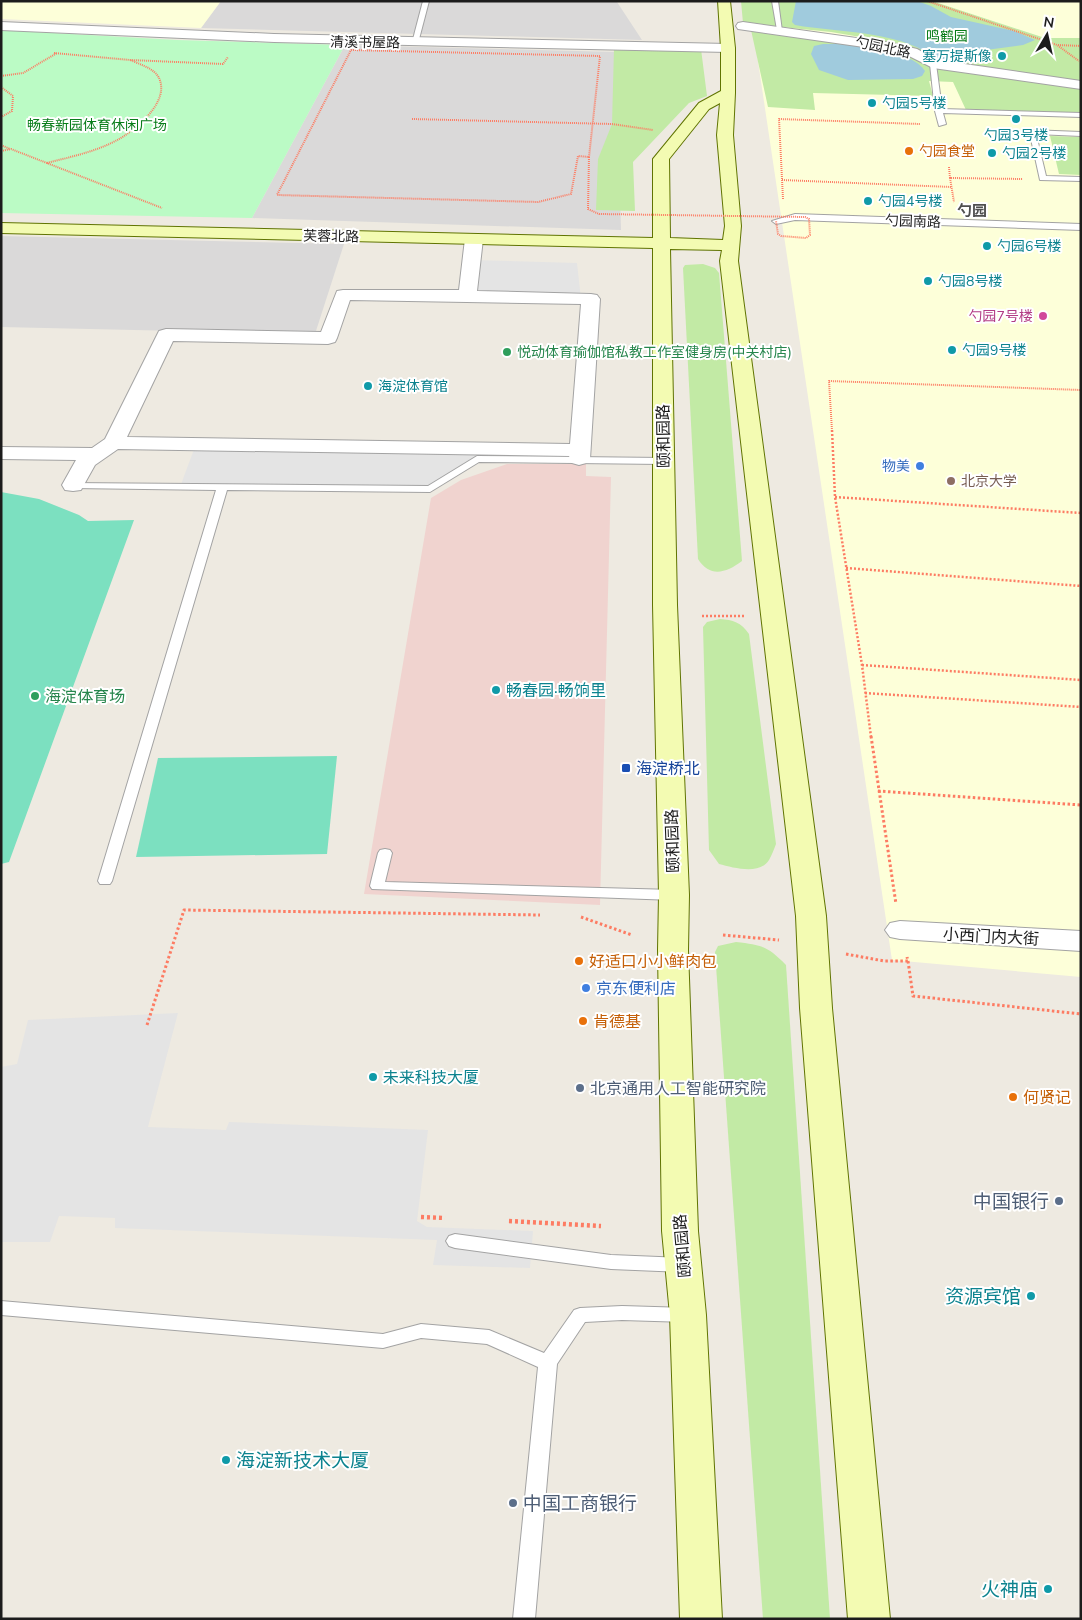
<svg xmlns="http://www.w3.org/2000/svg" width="1082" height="1620" font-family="'Nunito Sans','Noto Sans SC',sans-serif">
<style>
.residential{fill:#dad9d9}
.commercial{fill:#f0d3cf}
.education{fill:#fdffd9}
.grass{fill:#c2eaa5}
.park{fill:#bbfbc5}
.pitch{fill:#7ce0c0}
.parking{fill:#e4e4e4}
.water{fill:#a0cbdd}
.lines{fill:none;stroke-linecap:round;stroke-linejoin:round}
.lane-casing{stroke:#a3a3a3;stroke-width:2}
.street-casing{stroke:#a3a3a3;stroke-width:2}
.secondary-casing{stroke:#607402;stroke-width:2}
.path-far3{stroke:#fd7c63;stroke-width:2;stroke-dasharray:1 1;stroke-linecap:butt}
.path-far2{stroke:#fd7c63;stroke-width:2.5;stroke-dasharray:2 2;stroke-linecap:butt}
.path-far1{stroke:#fd7c63;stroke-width:3;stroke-dasharray:2.5 2.5;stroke-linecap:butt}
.path{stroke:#fd7c63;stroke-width:4.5;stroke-dasharray:3 3;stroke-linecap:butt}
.lane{fill:#fff;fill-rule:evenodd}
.street{fill:#fff;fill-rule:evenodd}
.secondary{fill:#f3fbb2;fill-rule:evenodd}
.path-bridge{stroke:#fd7c63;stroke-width:2;stroke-dasharray:1 1;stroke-linecap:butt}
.culture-dot{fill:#0f9aa8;stroke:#fff;stroke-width:2}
.food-dot{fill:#e8710a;stroke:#fff;stroke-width:2}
.hotel-dot{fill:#d1479c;stroke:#fff;stroke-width:2}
.leisure-dot{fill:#2e9e5b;stroke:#fff;stroke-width:2}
.shop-dot{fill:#3f7fe0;stroke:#fff;stroke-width:2}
.education-dot{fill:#8d6e63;stroke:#fff;stroke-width:2}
.transit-dot{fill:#1a4fb4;stroke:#fff;stroke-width:2}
.service-dot{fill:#5c6f8a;stroke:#fff;stroke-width:2}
.labels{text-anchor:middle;stroke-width:4;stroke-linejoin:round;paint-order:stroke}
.far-park-label{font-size:14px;fill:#087c19;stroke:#fff}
.far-street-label{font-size:14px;fill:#1c1c1c;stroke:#fff}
.far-culture-label{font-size:14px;fill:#0d838f;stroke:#fff;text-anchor:start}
.far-food-label{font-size:14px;fill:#c56008;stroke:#fff;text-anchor:start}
.far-hotel-label{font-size:14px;fill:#b23c85;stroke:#fff;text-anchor:end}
.far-leisure-label{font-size:14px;fill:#27864d;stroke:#fff;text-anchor:start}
.far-shop-label{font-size:14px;fill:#366cbe;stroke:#fff;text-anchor:end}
.far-education-label{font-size:14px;fill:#785e54;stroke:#fff;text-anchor:start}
.far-neighbourhood-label{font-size:15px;font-weight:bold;fill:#4f4f4f;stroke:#fff}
.street-label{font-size:16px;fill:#1c1c1c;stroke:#fff}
.culture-label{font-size:16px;fill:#0d838f;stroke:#fff;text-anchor:start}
.leisure-label{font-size:16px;fill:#27864d;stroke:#fff;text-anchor:start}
.transit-label{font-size:16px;fill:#164399;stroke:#fff;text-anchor:start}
.food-label{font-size:16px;fill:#c56008;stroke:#fff;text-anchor:start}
.shop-label{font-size:16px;fill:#366cbe;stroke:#fff;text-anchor:start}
.service-label{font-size:16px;fill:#4e5e75;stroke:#fff;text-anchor:start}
.near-service-label{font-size:19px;fill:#4e5e75;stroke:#fff;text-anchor:end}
.near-culture-label{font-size:19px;fill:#0d838f;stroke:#fff;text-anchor:end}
</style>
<rect width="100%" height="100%" fill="#eeeae1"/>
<g class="residential">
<path d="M 221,1 L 654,1 L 617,2 L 642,40 L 201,28 Z"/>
<path d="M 345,45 L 616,52 L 621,230 L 252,218 Z"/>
<path d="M 1,236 L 344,244 L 315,334 L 1,327 Z"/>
</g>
<path class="commercial" d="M 507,464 L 586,464 L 586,476 L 611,477 L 600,905 L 364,894 L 431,498 L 461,480 Z"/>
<g class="education">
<path d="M 1,1 L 221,1 L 201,28 L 1,19 Z"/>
<path d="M 749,1 L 1081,1 L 1081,977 L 892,960 Z"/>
</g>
<g class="grass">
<path d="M 741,1 L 932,1 L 1045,38 L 1081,38 L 1081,83 L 935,62 L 923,53 L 884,41 L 831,32 L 743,23 Z"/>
<path d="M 751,30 L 909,54 L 931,66 L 1081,87 L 1081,113 L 966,110 L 953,82 L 929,81 L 933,96 L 813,93 L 815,110 L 768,107 Z"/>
<path d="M 614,48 L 701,49 L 707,96 L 689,103 L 633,162 L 635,211 L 596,210 L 598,159 L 612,124 Z"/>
<path d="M 1050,136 L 1081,137 L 1081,175 L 1059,174 Z"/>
<path d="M 703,264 L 715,268 L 719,273 L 742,561 C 726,573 710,578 698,559 L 683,268 L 685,265 Z"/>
<path d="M 720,619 C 733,620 741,622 749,634 L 776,844 C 774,849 772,855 769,860 C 760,875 734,868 719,864 L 709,850 L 703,627 L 707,622 Z"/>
<path d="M 736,942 C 762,945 767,946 786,965 L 830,1619 L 763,1619 L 715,952 L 718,946 Z"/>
</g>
<path class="park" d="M 1,30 L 177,40 L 345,45 L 252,218 L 1,213 Z"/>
<g class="pitch">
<path d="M 1,492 L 39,499 L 79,515 L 88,521 L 134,520 L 9,862 L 1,864 Z"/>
<path d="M 337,756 L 327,854 L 136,857 L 158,758 Z"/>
</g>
<g class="parking">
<path d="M 471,260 L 577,263 L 581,299 L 467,296 Z"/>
<path d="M 196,444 L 474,449 L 477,459 L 430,489 L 180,487 Z"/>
<path d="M 178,1013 L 148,1127 L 226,1130 L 229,1122 L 428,1130 L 417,1221 L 427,1227 L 533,1231 L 530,1268 L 433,1265 L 437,1240 L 115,1228 L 115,1218 L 59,1216 L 50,1242 L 1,1242 L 1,1067 L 17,1064 L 28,1020 Z"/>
</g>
<g class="water">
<path d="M 796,1 L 917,1 L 931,6 L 951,17 L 1014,31 L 1035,40 L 1023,45 L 986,50 L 935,61 L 933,56 C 894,30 840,33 795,25 L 792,22 Z"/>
<path d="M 823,44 C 849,43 910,48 925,71 L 922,76 L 913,79 L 848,80 L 819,70 L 811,54 L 814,46 Z"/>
</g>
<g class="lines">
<defs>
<g id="lane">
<path d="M 423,1 L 429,1 L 418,43 L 415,45 L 412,43 Z"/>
<path d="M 772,1 L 778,1 L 782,31 L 777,30 Z"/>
<path d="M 933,62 L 936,64 L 942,109 L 1081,113 L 1081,117 L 943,113 L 946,124 L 939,126 L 935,111 L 930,64 Z"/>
<path d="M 1029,130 L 1081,132 L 1081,136 L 1036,134 L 1046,176 L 1081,177 L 1081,181 L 1040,180 Z"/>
<path d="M 795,214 L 1081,224 L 1081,230 L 795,220 L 776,224 L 772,221 Z"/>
<path d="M 477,456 L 663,458 L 668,461 L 663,464 L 479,462 L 430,492 L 227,490 L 112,881 L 110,884 L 100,884 L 98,881 L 216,490 L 73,488 L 69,487 L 68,485 L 69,483 L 428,486 Z"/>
<path d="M 385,849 L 390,850 L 392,853 L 385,882 L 674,890 L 679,892 L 681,895 L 679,898 L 674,900 L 372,889 L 370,886 L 378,853 L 380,850 Z"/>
<path d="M 455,1234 L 611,1255 L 683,1258 L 689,1260 L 692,1265 L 689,1270 L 683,1272 L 611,1269 L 455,1248 L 449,1246 L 446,1241 L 449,1236 Z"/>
<path d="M 1,1301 L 383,1334 L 421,1324 L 489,1330 L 544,1353 L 574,1310 L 580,1308 L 622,1306 L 687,1308 L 693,1310 L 696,1315 L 693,1320 L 687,1322 L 622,1320 L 585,1322 L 557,1364 L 535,1619 L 513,1619 L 538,1367 L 487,1344 L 421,1338 L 383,1348 L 1,1315 Z"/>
</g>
<g id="street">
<path d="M 1,22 L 274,34 L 728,44 L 735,48 L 728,52 L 274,42 L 1,30 Z"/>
<path d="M 743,22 L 892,43 L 917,49 L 937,60 L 1081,81 L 1081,89 L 933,68 L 907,55 L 892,51 L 738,29 L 736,26 L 738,23 Z"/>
<path d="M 474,234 L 480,235 L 483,239 L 477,291 L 591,294 L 597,295 L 600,299 L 590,459 L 586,463 L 579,465 L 572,463 L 569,456 L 118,449 L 95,465 L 81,490 L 73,491 L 65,490 L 62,485 L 76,460 L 1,459 L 1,447 L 92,448 L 105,439 L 159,331 L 166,329 L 321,332 L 337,291 L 343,290 L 459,290 L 465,239 L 468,235 ZM 350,300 L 581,304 L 570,444 L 127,437 L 173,341 L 328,344 L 335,342 L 337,338 Z"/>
<path d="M 900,921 L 1081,931 L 1081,951 L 900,939 L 890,937 L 885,930 L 890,923 Z"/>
</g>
<path id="secondary" d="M 718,1 L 730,1 L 735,48 L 735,93 L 733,135 L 741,226 L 738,261 L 826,916 L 832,1008 L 890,1619 L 848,1619 L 800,1008 L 796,916 L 720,261 L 722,250 L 670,249 L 677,605 L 689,895 L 688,950 L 698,1231 L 706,1315 L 722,1619 L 680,1619 L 670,1315 L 662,1231 L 658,950 L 659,895 L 653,605 L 653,248 L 1,233 L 1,223 L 653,238 L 653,159 L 699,103 L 721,91 L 721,48 ZM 720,103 L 717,135 L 725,226 L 723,240 L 670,238 L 669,159 L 709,109 Z"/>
</defs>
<use href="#lane" class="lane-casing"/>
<use href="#street" class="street-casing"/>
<use href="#secondary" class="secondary-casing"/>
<g class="path-far3">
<path d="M 927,1 L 1057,45 L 1079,61"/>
<path d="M 1058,45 L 1081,46"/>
<path d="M 351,50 L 600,56 L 589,157 L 578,156 L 571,194 L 538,202 L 277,195 Z"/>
<path d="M 54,53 L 130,60"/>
<path d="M 1,76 L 23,73 L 57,53"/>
<path d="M 1,87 L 13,96 L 12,111 L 1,117"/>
<path d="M 412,119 L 612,124 L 653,130"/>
<path d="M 1,145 L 10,149"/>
<path d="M 1,151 L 11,149 L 162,208"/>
<path d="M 47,163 C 74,156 104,150 127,134 C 143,123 169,99 159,78 C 154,68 139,64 130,60 L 223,64 L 228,57"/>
<path d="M 949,167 L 950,178 L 1023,179"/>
<path d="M 950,178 L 954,202"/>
<path d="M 782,180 L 951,187"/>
<path d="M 783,199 L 779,119 L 920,124"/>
<path d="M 832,431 L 829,381 L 1081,390"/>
</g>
<g class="path-far2">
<path d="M 832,430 L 835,497 L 862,665 L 871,737"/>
<path d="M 835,497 L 1081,513"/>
<path d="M 846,568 L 1081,586"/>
<path d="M 702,616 L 744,616"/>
<path d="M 862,665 L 1081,680"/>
<path d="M 865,693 L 1081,707"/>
</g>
<g class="path-far1">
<path d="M 871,736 L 896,904"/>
<path d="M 878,791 L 1081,805"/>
<path d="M 581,917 L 632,935"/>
<path d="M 723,935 L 779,940"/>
<path d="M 846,954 L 884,961 L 908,961 L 907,957"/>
<path d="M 908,961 L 913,996 L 1081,1014"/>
<path d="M 147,1025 L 184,910 L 540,915"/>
</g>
<g class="path">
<path d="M 421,1217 L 445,1218"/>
<path d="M 509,1221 L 601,1226"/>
</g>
<use href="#lane" class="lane"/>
<use href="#street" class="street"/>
<use href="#secondary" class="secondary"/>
<path class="path-bridge" d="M 589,157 L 588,209 L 599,214 L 805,217 L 809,219 L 810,235 L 806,238 L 781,236 L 778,234 L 776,221"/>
</g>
<g class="culture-dot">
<circle cx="1002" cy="56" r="5"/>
<circle cx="872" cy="103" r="5"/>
<circle cx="1016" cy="119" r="5"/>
<circle cx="992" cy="153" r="5"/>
<circle cx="868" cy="201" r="5"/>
<circle cx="987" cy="246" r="5"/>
<circle cx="928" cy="281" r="5"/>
<circle cx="952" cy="350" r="5"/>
<circle cx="368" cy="386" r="5"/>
<circle cx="496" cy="690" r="5"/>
<circle cx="373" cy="1077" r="5"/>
<circle cx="1031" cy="1296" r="5"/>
<circle cx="226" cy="1460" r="5"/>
<circle cx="1048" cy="1589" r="5"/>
</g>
<g class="food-dot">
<circle cx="909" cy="151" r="5"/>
<circle cx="579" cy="961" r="5"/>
<circle cx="583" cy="1021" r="5"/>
<circle cx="1013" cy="1097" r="5"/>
</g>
<circle class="hotel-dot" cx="1043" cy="316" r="5"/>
<g class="leisure-dot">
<circle cx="507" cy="352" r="5"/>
<circle cx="35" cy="696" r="5"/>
</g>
<g class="shop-dot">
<circle cx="920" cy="466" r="5"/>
<circle cx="586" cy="988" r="5"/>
</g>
<circle class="education-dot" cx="951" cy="481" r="5"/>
<rect class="transit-dot" x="621" y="763" width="10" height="10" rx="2.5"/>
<g class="service-dot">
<circle cx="580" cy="1088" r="5"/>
<circle cx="1059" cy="1201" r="5"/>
<circle cx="513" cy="1503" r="5"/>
</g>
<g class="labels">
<g class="far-park-label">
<text x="947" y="41">鸣鹤园</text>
<text x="97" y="130">畅春新园体育休闲广场</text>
</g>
<g class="far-street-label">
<text transform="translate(365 42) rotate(1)" y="5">清溪书屋路</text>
<text transform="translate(883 47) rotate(12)" y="5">勺园北路</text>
<text transform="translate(913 221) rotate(2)" y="5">勺园南路</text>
<text transform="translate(331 236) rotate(1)" y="5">芙蓉北路</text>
</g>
<g class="far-culture-label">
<text x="992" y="61" text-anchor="end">塞万提斯像</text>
<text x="882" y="108">勺园5号楼</text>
<text x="1016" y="140" text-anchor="middle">勺园3号楼</text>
<text x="1002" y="158">勺园2号楼</text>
<text x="878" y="206">勺园4号楼</text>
<text x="997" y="251">勺园6号楼</text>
<text x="938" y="286">勺园8号楼</text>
<text x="962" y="355">勺园9号楼</text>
<text x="378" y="391">海淀体育馆</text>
</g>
<g class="far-food-label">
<text x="919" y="156">勺园食堂</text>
</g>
<g class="far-hotel-label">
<text x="1033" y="321">勺园7号楼</text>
</g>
<g class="far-leisure-label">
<text x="517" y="357">悦动体育瑜伽馆私教工作室健身房(中关村店)</text>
</g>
<g class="far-shop-label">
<text x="910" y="471">物美</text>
</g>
<g class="far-education-label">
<text x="961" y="486">北京大学</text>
</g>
<g class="far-neighbourhood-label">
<text x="972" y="216">勺园</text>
</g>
<g class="street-label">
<text transform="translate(663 436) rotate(-91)" y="6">颐和园路</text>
<text transform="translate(672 841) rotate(-92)" y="6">颐和园路</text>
<text transform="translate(991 936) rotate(3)" y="6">小西门内大街</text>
<text transform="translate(682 1246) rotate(-95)" y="6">颐和园路</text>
</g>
<g class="culture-label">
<text x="506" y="696">畅春园·畅饷里</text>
<text x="383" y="1083">未来科技大厦</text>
</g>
<g class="leisure-label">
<text x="45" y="702">海淀体育场</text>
</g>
<g class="transit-label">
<text x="636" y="774">海淀桥北</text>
</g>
<g class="food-label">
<text x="589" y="967">好适口小小鲜肉包</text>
<text x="593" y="1027">肯德基</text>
<text x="1023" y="1103">何贤记</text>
</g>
<g class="shop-label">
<text x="596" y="994">京东便利店</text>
</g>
<g class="service-label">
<text x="590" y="1094">北京通用人工智能研究院</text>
</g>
<g class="near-service-label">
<text x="1049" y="1208">中国银行</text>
<text x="523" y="1510" text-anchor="start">中国工商银行</text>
</g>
<g class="near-culture-label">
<text x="1021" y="1303">资源宾馆</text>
<text x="236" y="1467" text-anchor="start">海淀新技术大厦</text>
<text x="1038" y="1596">火神庙</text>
</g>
</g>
<rect width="1082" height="1620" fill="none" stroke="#1c1c1c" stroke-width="5"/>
<g transform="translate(1047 35) rotate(9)" stroke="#ffffff" stroke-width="4" paint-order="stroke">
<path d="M0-4L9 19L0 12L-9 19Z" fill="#1c1c1c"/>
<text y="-8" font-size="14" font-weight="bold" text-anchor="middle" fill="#1c1c1c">N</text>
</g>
</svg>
